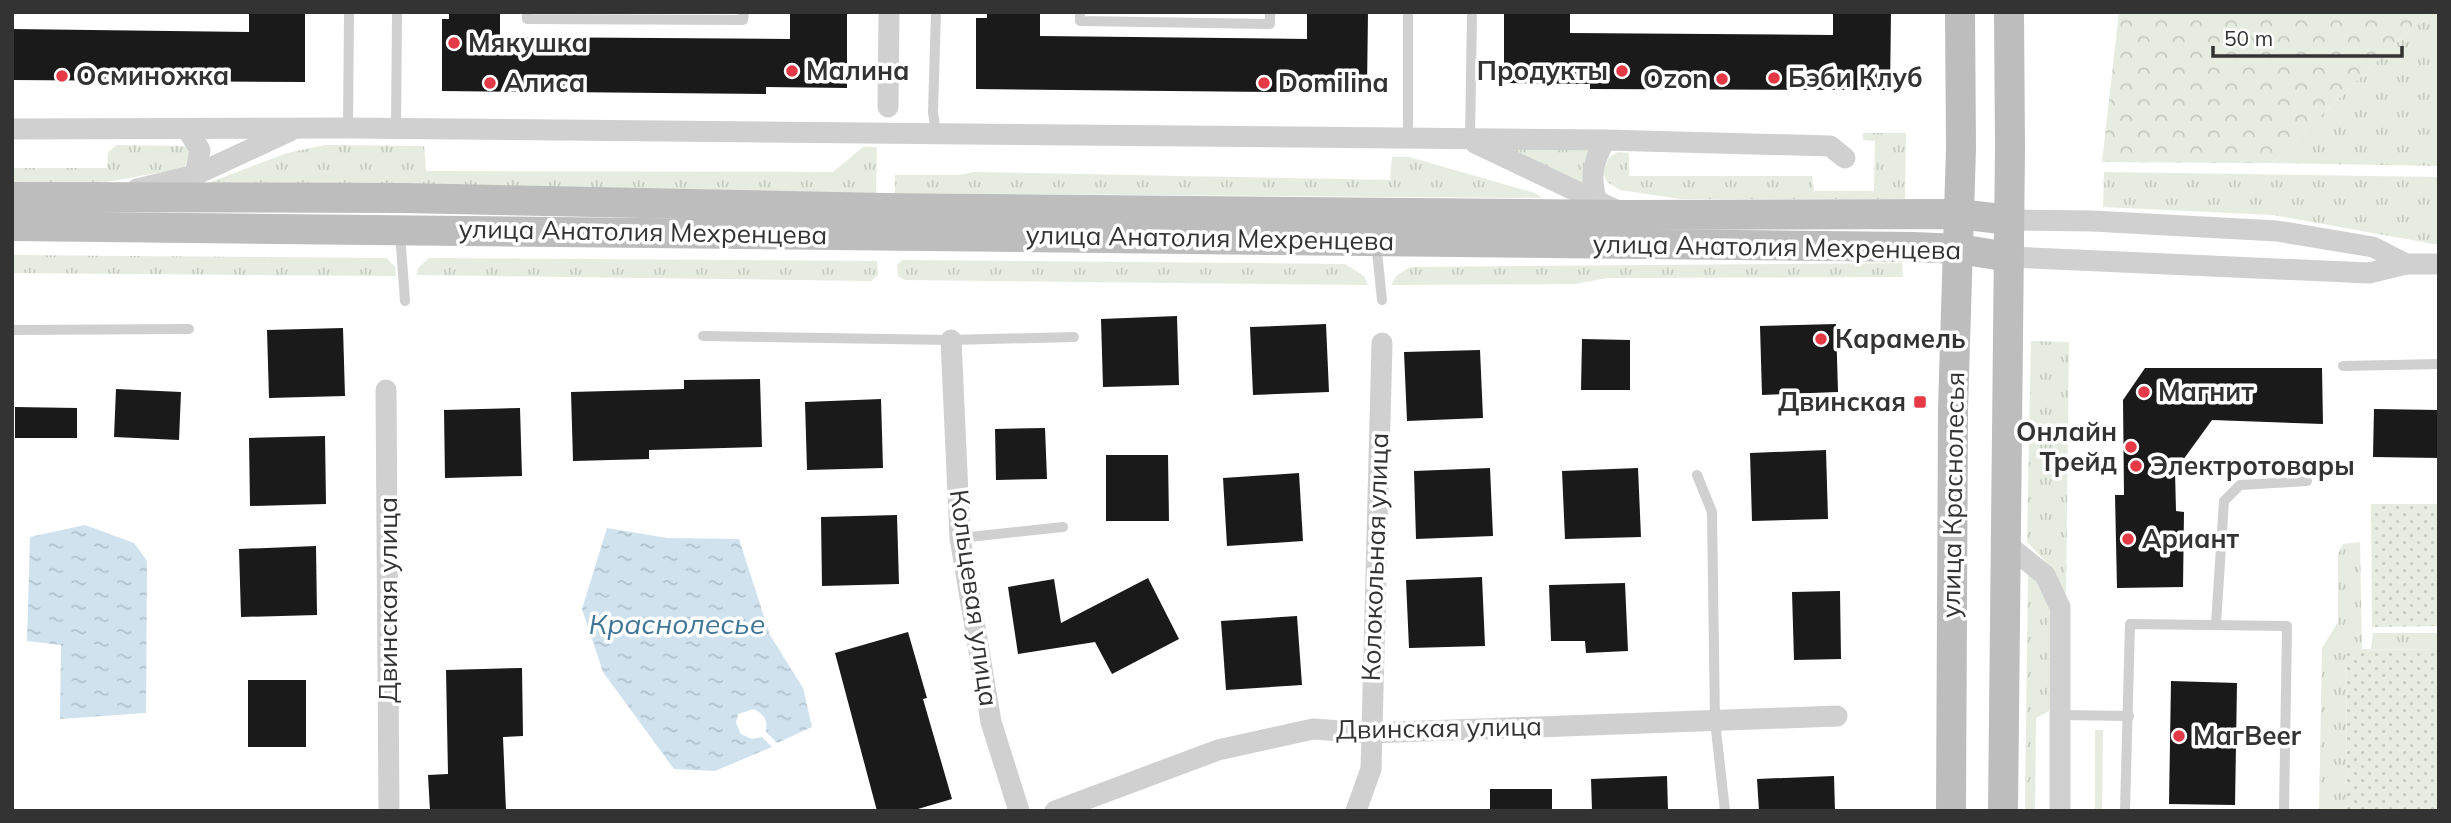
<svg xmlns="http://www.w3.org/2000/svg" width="2451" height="823" font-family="Mulish,sans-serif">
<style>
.grass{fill:url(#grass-tufts)}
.forest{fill:url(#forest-crowns)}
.park{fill:url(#park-dots)}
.water{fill:url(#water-ripples)}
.building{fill:#1a1a1a}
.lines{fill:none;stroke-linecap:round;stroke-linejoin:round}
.lane{stroke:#d0d0d0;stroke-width:10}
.street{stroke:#d0d0d0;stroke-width:21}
.secondary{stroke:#bdbdbd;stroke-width:30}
.poi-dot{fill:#e63946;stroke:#fff;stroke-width:2.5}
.labels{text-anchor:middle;stroke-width:7;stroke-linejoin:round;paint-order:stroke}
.poi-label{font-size:26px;font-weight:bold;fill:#333;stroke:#fff;text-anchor:start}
.street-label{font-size:26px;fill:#333;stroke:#fff}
.water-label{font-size:28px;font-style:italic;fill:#3f7597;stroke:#fff}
</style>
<defs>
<pattern id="grass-tufts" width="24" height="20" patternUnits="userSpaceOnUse" patternTransform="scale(1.75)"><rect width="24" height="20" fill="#e6ecdf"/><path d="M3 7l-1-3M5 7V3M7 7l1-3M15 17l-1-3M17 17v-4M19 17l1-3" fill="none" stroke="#c6cbc0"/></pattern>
<pattern id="forest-crowns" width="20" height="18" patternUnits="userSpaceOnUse" patternTransform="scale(1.75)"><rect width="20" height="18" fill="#e6ecdf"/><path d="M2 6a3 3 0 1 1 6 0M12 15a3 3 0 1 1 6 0" fill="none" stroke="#c6cbc0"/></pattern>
<pattern id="park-dots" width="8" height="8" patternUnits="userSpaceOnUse" patternTransform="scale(1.75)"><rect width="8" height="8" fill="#e6ecdf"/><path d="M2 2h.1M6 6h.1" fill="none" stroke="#c6cbc0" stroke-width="1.8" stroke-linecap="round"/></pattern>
<pattern id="water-ripples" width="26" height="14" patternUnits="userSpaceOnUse" patternTransform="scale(1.75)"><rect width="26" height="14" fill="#cfe2ee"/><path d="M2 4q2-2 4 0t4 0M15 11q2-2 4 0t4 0" fill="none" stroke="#b2c2cd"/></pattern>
</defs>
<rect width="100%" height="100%" fill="#fff"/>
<g class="grass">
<path d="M 2428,12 L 2439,12 L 2439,166 L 2272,163 Z"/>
<path d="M 1863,133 L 1906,133 L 1905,199 L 1681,199 L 1620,190 L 1607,182 L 1603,173 L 1609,157 L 1618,152 L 1629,153 L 1629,176 L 1812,176 L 1814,191 L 1874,191 L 1875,141 L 1863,140 Z"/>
<path d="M 117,145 L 185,146 L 190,154 L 184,168 L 63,190 L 12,189 L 12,168 L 107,168 L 108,152 Z"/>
<path d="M 325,145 L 424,146 L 426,171 L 833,172 L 863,147 L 877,147 L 876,193 L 190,190 L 287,153 Z"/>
<path d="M 1592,146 L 1584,162 L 1584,186 L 1500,148 Z"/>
<path d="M 1392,157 L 1409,157 L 1535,193 L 1542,198 L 895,193 L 895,175 L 960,175 L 973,172 L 1390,180 Z"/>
<path d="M 2104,172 L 2439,177 L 2439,245 L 2273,215 L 2103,207 Z"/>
<path d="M 12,255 L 387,258 L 395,267 L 396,276 L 12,273 Z"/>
<path d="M 429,258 L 877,261 L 878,275 L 871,281 L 417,275 L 418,268 Z"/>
<path d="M 902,260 L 1345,264 L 1364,276 L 1368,285 L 905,280 L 898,276 L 897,265 Z"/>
<path d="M 1902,263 L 1903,277 L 1608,278 L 1574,284 L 1391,285 L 1396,276 L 1410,267 Z"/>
<path d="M 2031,341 L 2069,342 L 2066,596 L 2049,565 L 2027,542 Z"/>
<path d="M 2360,542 L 2362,649 L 2347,649 L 2346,811 L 2319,811 L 2322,648 L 2338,622 L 2338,554 L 2343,544 Z"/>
<path d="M 2028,573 L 2037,577 L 2049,605 L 2049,711 L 2036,718 L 2035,811 L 2025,811 Z"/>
<path d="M 2373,633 L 2439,633 L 2439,650 L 2371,649 Z"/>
<path d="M 2095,730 L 2103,730 L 2102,811 L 2095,811 Z"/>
</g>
<path class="forest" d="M 2119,12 L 2428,12 L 2272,163 L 2102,162 Z"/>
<g class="park">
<path d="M 2371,504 L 2439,504 L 2439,626 L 2372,627 Z"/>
<path d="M 2347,649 L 2439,650 L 2439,811 L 2346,811 Z"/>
</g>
<g class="water">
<path d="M 85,525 L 134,543 L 147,561 L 146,713 L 60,719 L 61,645 L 27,641 L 30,537 Z"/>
<path d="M 607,528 L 667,538 L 739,539 L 770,635 L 803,688 L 812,727 L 777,743 L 766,732 C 768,719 764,715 754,709 L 738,714 L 736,723 L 741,734 L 752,739 L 762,737 L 772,747 L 715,771 L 674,769 L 603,672 L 582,609 Z"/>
</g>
<g class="building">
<path d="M 249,12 L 305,12 L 305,82 L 12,80 L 12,29 L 249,32 Z"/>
<path d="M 449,12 L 500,12 L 500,37 L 790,39 L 790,12 L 847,12 L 847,88 L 766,87 L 766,94 L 442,91 L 442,19 L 449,19 Z"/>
<path d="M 987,12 L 1040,12 L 1040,36 L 1307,39 L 1307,12 L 1368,12 L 1367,89 L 1283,88 L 1283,92 L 976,89 L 976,18 L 987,18 Z"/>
<path d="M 1515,12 L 1570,12 L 1570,33 L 1833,35 L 1833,12 L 1891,12 L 1890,90 L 1590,89 L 1590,84 L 1504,83 L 1504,14 Z"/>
<path d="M 1177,316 L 1179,385 L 1103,387 L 1101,319 Z"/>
<path d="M 1326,324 L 1329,392 L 1253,395 L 1250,327 Z"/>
<path d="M 1836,324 L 1838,392 L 1762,395 L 1760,326 Z"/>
<path d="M 343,328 L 345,396 L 269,398 L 267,330 Z"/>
<path d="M 1582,339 L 1630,340 L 1630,390 L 1581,390 Z"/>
<path d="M 1480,350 L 1483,418 L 1407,421 L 1404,352 Z"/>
<path d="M 2145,368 L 2322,368 L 2323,424 L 2212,420 L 2175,471 L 2176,511 L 2184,512 L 2183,587 L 2117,588 L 2115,495 L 2124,495 L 2123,400 Z"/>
<path d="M 760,379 L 762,447 L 649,450 L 649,459 L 573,461 L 571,392 L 684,389 L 684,380 Z"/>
<path d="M 116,389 L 181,392 L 179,440 L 114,437 Z"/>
<path d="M 881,399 L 883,468 L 807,470 L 805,402 Z"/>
<path d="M 15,407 L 77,408 L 77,438 L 15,438 Z"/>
<path d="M 520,408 L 522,476 L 445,478 L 444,410 Z"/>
<path d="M 2374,409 L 2439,410 L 2439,458 L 2373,457 Z"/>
<path d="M 1045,428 L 1047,479 L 996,480 L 995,429 Z"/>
<path d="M 325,436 L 326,504 L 250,506 L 249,438 Z"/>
<path d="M 1826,450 L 1828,519 L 1752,521 L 1750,453 Z"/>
<path d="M 1106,455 L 1168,455 L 1169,521 L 1106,521 Z"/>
<path d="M 1490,468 L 1493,536 L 1416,539 L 1414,471 Z"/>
<path d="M 1638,468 L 1641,537 L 1565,539 L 1562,471 Z"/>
<path d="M 1299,473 L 1303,541 L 1227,546 L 1223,478 Z"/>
<path d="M 897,515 L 899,584 L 822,586 L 821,517 Z"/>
<path d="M 316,546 L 317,615 L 241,617 L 239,549 Z"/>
<path d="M 1482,577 L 1485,646 L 1409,648 L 1406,580 Z"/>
<path d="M 1148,578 L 1179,639 L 1112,674 L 1095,642 L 1018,654 L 1008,587 L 1054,579 L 1061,623 Z"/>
<path d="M 1625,583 L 1628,651 L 1586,653 L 1585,641 L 1551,641 L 1549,585 Z"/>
<path d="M 1840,591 L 1841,659 L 1794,660 L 1792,592 Z"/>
<path d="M 1297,616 L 1302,685 L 1226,690 L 1221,621 Z"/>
<path d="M 908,632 L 927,698 L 923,699 L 952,799 L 911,811 L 877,811 L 835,653 Z"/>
<path d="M 522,668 L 523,736 L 503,737 L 506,811 L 430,811 L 428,775 L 448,774 L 446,670 Z"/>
<rect x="248" y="680" width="58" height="67"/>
<path d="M 2171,681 L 2237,683 L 2235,805 L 2169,804 Z"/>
<path d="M 1667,776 L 1668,811 L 1592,811 L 1591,779 Z"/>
<path d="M 1834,776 L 1835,811 L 1759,811 L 1757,779 Z"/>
<rect x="1490" y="789" width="62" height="22"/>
</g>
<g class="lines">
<g class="lane">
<path d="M 527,12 L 527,19 L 743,20 L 744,12"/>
<path d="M 936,12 L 933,112 L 936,134"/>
<path d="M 1080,12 L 1080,21 L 1270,24 L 1270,12"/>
<path d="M 1408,12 L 1408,139"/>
<path d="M 348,128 L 349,12"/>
<path d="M 396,129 L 397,12"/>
<path d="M 1470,140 L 1472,12"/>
<path d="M 400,233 L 405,301"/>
<path d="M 1376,242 L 1382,300"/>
<path d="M 12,330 L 189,329"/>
<path d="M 703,336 L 951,340 L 1074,337"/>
<path d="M 2343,366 L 2439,364"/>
<path d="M 1697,475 L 1712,512 L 1715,721 L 1725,811"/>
<path d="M 960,538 L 1063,527"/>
<path d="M 2216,624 L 2224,501 L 2240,485 L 2307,481"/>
<path d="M 2061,715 L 2129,716"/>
<path d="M 2125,811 L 2130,624 L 2287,626 L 2284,811"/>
</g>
<g class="street">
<path d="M 888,107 L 889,12"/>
<path d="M 12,129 L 348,128 L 1605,140 L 1830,146 L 1845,158"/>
<path d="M 187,129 L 200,150 L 195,175"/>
<path d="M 1475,143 L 1620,212"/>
<path d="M 137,189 L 195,175 L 290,131"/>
<path d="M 1597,201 C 1589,177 1593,162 1605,140"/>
<path d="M 2009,220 L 2092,221 L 2277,231 L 2373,247 L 2406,264"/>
<path d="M 2009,257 L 2369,273 L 2406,264 L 2439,264"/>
<path d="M 951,340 L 960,538 L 991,722 L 1019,811"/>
<path d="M 386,390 L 389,811"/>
<path d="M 2005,543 L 2045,575 L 2060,607 L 2060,811"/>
<path d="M 1055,811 L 1218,750 L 1313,729 L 1370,733 L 1837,716"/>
<path d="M 1356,811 L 1371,769 L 1382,343"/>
</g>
<g class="secondary">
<path d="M 12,197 L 403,198 L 885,208 L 1626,215 L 1959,214 L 2009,220"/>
<path d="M 12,226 L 1914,247 L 1959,249 L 2009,257"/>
<path d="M 1951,811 L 1953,409 L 1961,148 L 1960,12"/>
<path d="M 2003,811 L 2010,148 L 2009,12"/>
</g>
</g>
<g class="poi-dot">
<circle cx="454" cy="43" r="7"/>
<circle cx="792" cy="71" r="7"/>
<circle cx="1622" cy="71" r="7"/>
<circle cx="62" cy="76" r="7"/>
<circle cx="1774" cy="78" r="7"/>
<circle cx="1722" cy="79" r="7"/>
<circle cx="490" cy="83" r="7"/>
<circle cx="1264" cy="83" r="7"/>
<circle cx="1821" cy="339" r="7"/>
<circle cx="2144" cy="392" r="7"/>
<rect x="1913" y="395" width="14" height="14" rx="3.5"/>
<circle cx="2131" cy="447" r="7"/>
<circle cx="2136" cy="466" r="7"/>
<circle cx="2128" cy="539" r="7"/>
<circle cx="2179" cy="736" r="7"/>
</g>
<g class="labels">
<g class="poi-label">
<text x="468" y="52">Мякушка</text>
<text x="806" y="80">Малина</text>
<text x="1608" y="80" text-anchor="end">Продукты</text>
<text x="76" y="85">Осминожка</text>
<text x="1788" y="87">Бэби Клуб</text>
<text x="1708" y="88" text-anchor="end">Ozon</text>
<text x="504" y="92">Алиса</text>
<text x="1278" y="92">Domilina</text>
<text x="1835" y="348">Карамель</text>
<text x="2158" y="401">Магнит</text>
<text x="1906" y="411" text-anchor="end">Двинская</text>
<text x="2117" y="441" text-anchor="end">Онлайн<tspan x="2117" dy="30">Трейд</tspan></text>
<text x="2150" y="475">Электротовары</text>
<text x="2142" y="548">Ариант</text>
<text x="2193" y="745">МагBeer</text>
</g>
<g class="street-label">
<text transform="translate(643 232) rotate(1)" y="9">улица Анатолия Мехренцева</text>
<text transform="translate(1210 238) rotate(1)" y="9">улица Анатолия Мехренцева</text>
<text transform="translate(1777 247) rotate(1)" y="9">улица Анатолия Мехренцева</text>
<text transform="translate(1953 495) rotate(-89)" y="9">улица Краснолесья</text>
<text transform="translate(1375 557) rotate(-88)" y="9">Колокольная улица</text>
<text transform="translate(974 598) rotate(82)" y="9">Кольцевая улица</text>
<text transform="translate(388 600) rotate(-90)" y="9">Двинская улица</text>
<text transform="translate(1439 728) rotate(-1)" y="9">Двинская улица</text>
</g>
<g class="water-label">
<text x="677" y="634">Краснолесье</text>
</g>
</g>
<rect width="2451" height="823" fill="none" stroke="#333333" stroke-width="28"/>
<path d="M2213 46v10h189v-10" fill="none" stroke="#333333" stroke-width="3.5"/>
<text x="2224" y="46" font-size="21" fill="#333333" stroke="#ffffff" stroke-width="5" paint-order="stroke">50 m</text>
</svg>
